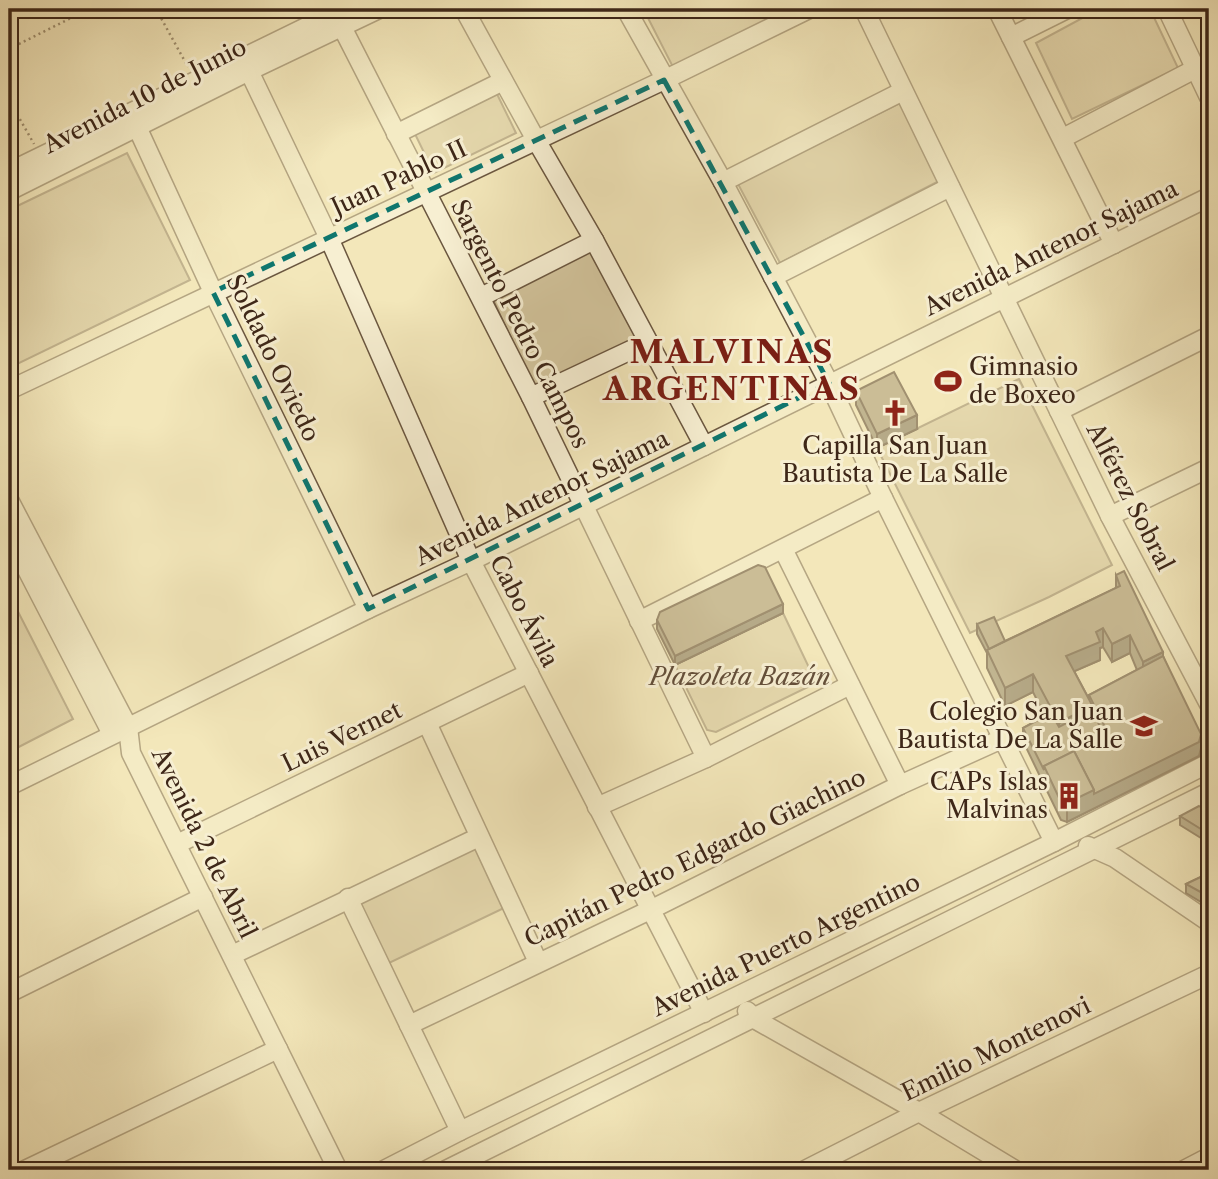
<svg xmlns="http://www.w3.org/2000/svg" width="1218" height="1179" font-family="'Libre Caslon Text',serif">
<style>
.green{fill:#d4c69e;stroke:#89765b;stroke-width:2}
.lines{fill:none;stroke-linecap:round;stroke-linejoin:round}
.minor-casing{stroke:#6b5740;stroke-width:21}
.path{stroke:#3e2718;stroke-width:2.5;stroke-dasharray:2 3.5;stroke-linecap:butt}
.minor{stroke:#f7efd2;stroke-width:18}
.wall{fill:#86785d;stroke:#3e2718;stroke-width:2;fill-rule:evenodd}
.shaded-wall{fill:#6d614c;stroke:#3e2718;stroke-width:2}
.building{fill:#9c8b6c;stroke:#3e2718;stroke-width:2}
.marked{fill:none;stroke:#0f766e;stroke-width:5;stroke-dasharray:14 9;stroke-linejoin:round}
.labels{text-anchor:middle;stroke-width:6;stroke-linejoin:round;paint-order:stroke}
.street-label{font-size:24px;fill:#3e2718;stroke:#f7efd2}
.poi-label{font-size:24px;fill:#3e2718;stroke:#f7efd2;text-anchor:end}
.park-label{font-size:24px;font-style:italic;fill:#644f3a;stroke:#f7efd2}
.district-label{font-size:32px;font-weight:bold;letter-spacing:2px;fill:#7a1f14;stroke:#f7efd2}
</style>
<rect width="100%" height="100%" fill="#f3e7ba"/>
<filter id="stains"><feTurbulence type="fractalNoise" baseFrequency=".00286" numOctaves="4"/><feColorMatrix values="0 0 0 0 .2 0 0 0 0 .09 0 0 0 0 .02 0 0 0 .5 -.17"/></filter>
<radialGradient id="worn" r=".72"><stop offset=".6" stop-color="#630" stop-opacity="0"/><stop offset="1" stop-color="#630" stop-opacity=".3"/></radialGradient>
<g class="green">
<path d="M 667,9 L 794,9 L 674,69 L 648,18 Z"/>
<path d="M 1099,9 L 1150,9 L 1178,68 L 1072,119 L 1036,43 Z"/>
<path d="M 497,94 L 516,133 L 434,173 L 415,134 Z"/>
<path d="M 900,103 L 939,181 L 780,263 L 738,184 Z"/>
<path d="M 127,153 L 190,280 L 9,368 L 9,210 Z"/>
<path d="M 590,249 L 638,338 L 535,389 L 492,298 Z"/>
<path d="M 1019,379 L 1112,565 L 1049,597 L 970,633 L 877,448 Z"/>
<path d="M 9,594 L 73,719 L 9,752 Z"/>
<path d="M 783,613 L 814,678 L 812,685 L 716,732 L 707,730 L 675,665 Z"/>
<path d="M 475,848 L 504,908 L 387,964 L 358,904 Z"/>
</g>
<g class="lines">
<defs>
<g id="minor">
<path d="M 464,9 L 536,140 L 594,240 L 704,446"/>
<path d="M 626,9 L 723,182 L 829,383 L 883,498 L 1054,842"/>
<path d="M 864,9 L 1110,516 L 1209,704"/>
<path d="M 997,9 L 1114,244"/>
<path d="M 1167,9 L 1209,97"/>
<path d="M 342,27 L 531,397 L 706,758"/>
<path d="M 1011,37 L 1067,9"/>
<path d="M 249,71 L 329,238 L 471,561 L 704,1013"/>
<path d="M 137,127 L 213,292 L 368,609"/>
<path d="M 396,134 L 503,81"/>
<path d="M 1063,138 L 1195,69"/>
<path d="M 9,172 L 343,9"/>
<path d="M 723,182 L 903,91"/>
<path d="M 9,191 L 249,71 L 379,9"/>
<path d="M 773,277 L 950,187"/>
<path d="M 481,297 L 594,240"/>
<path d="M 9,390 L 664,80 L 809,9"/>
<path d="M 531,397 L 648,342"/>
<path d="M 1059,411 L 1209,336"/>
<path d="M 9,500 L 128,727 L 131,753 L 338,1170"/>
<path d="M 1110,516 L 1209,468"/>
<path d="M 9,535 L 112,734"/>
<path d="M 783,549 L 900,785"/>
<path d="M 639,621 L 883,498"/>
<path d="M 427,723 L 538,962"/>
<path d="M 9,786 L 368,609 L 471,561 L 1209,197"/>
<path d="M 597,807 L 706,758 L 850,685"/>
<path d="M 177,844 L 529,673"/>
<path d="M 1088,846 L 1115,858 L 1209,922"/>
<path d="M 348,898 L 460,1131"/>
<path d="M 232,955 L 479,837"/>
<path d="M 9,993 L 203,897"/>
<path d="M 747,1011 L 758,1021 L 919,1112 L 1015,1170"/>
<path d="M 409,1025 L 652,909 L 900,785 L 1004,738"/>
<path d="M 25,1170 L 278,1049"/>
<path d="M 384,1170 L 460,1131 L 1054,842 L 1209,763"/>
<path d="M 446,1170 L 1209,792"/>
<path d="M 805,1170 L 919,1112 L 1209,974"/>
<path d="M 1184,1170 L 1209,1157"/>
</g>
</defs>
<use href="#minor" class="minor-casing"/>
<g class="path">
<path d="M 156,9 L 188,67"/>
<path d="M 9,49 L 89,9"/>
<path d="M 9,100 L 34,144"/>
</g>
<use href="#minor" class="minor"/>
</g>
<g class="wall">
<path d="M 856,391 L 917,429 L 877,448 L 856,405 Z"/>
<path d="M 1116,575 L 1163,656 L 1201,748 L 1199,756 L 1067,822 L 1061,820 L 1023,741 L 1023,728 L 1045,716 L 1033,692 L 1005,706 L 987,668 L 987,653 L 977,634 L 977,624 L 1005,641 L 1116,588 ZM 1103,647 L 1112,662 L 1130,653 L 1137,670 L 1089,695 L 1089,699 L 1074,671 L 1100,660 L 1100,648 Z"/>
<path d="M 783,613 L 675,665 L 657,629 L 657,620 Z"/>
<path d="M 1209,812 L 1209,843 L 1180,825 L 1180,816 Z"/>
<path d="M 1209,873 L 1206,905 L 1186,893 L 1186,884 Z"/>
</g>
<g class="shaded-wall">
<path d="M 917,415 L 917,429 L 877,448 L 877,434 Z"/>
<path d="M 783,604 L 783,613 L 675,665 L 675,656 Z"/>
<path d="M 1103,628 L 1103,647 L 1100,648 L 1100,660 L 1066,675 L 1066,656 L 1096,632 Z"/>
<path d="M 1130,635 L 1130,653 L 1112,662 L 1112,644 Z"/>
<path d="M 1163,652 L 1163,670 L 1143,681 L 1143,662 Z"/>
<path d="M 1033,674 L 1033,692 L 1005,706 L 1005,688 Z"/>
<path d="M 1092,705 L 1092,723 L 1059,741 L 1059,723 Z"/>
<path d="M 1201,734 L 1201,748 L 1199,756 L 1067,822 L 1067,803 Z"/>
<path d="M 1209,893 L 1209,903 L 1206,905 L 1206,895 Z"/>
</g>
<g class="building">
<path d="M 894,372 L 917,415 L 877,434 L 856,391 Z"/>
<path d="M 758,565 L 765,567 L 783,604 L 675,656 L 657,620 L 660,612 Z"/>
<path d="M 1124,571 L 1163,652 L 1143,662 L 1130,635 L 1112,644 L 1103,628 L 1096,632 L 1100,642 L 1066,656 L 1092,705 L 1059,723 L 1033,674 L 1005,688 L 987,650 L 1120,586 L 1116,575 Z"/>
<path d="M 994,617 L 1005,641 L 989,649 L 977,624 Z"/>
<path d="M 1163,656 L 1201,734 L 1199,742 L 1094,794 L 1094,790 L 1074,751 L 1044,766 L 1044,770 L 1023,728 L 1051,713 L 1059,727 L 1092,710 L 1102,731 L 1106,729 L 1089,695 Z"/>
<path d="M 1074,751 L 1094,790 L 1067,803 L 1061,802 L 1044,766 Z"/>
<path d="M 1199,806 L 1209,812 L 1209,834 L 1180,816 Z"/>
<path d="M 1209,873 L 1209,893 L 1206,895 L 1186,884 Z"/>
</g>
<path d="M0 0H1218V1179H0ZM 664,80 L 829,383 L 368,609 L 213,292 Z" fill="#f3e7ba" fill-opacity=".55" fill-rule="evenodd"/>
<path class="marked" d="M 664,80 L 829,383 L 368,609 L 213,292 Z"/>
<defs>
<symbol id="stadium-bare" viewBox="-9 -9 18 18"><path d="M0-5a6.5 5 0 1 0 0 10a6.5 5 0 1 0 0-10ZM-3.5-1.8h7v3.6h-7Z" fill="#8f2418" stroke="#f7efd2" stroke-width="2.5" paint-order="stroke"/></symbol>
<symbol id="church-bare" viewBox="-9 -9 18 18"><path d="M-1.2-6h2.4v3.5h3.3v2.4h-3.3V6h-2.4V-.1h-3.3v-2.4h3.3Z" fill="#8f2418" stroke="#f7efd2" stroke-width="2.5" paint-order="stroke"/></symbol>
<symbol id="school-bare" viewBox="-9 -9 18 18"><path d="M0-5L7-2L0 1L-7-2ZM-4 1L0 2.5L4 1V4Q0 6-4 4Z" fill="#8f2418" stroke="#f7efd2" stroke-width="2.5" paint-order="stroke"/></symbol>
<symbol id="building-bare" viewBox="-9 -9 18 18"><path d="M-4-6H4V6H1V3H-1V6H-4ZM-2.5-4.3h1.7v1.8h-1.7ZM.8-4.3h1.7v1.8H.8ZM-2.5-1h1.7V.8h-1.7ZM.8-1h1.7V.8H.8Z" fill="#8f2418" stroke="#f7efd2" stroke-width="2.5" paint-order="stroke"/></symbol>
</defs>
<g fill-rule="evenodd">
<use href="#stadium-bare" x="929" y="362" width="38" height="38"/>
<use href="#church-bare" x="876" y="394" width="38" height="38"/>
<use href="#school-bare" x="1125" y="707" width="38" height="38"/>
<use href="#building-bare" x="1050" y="777" width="38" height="38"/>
</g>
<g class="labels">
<g class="street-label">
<text transform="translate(145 96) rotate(-27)" y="8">Avenida 10 de Junio</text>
<text transform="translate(399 178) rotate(-25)" y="8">Juan Pablo II</text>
<text transform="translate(1051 248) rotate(-26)" y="8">Avenida Antenor Sajama</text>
<text transform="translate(520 324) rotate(63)" y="8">Sargento Pedro Campos</text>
<text transform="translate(273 358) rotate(64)" y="8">Soldado Oviedo</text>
<text transform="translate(1130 497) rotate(63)" y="8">Alférez Sobral</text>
<text transform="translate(542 498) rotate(-26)" y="8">Avenida Antenor Sajama</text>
<text transform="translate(524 611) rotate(63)" y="8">Cabo Ávila</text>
<text transform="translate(342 737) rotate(-26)" y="8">Luis Vernet</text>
<text transform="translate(204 843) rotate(64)" y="8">Avenida 2 de Abril</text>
<text transform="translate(695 858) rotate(-26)" y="8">Capitán Pedro Edgardo Giachino</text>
<text transform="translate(786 945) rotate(-26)" y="8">Avenida Puerto Argentino</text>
<text transform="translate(996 1049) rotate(-26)" y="8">Emilio Montenovi</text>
</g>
<g class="poi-label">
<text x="969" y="375" text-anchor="start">Gimnasio<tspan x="969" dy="28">de Boxeo</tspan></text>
<text x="895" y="454" text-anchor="middle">Capilla San Juan<tspan x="895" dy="28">Bautista De La Salle</tspan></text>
<text x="1123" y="720">Colegio San Juan<tspan x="1123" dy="28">Bautista De La Salle</tspan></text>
<text x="1048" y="790">CAPs Islas<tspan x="1048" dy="28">Malvinas</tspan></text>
</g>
<g class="park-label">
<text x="740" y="685">Plazoleta Bazán</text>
</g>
<g class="district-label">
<text x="732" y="363">MALVINAS<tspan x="732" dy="37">ARGENTINAS</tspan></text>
</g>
</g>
<rect width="1218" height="1179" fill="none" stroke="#f3e7ba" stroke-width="35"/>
<rect x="10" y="10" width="1197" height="1158" fill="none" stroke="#3e2718" stroke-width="3.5"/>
<rect x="18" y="18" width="1183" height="1144" fill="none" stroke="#3e2718" stroke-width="2"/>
<rect width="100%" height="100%" filter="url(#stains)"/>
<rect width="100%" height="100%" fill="url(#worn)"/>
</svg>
